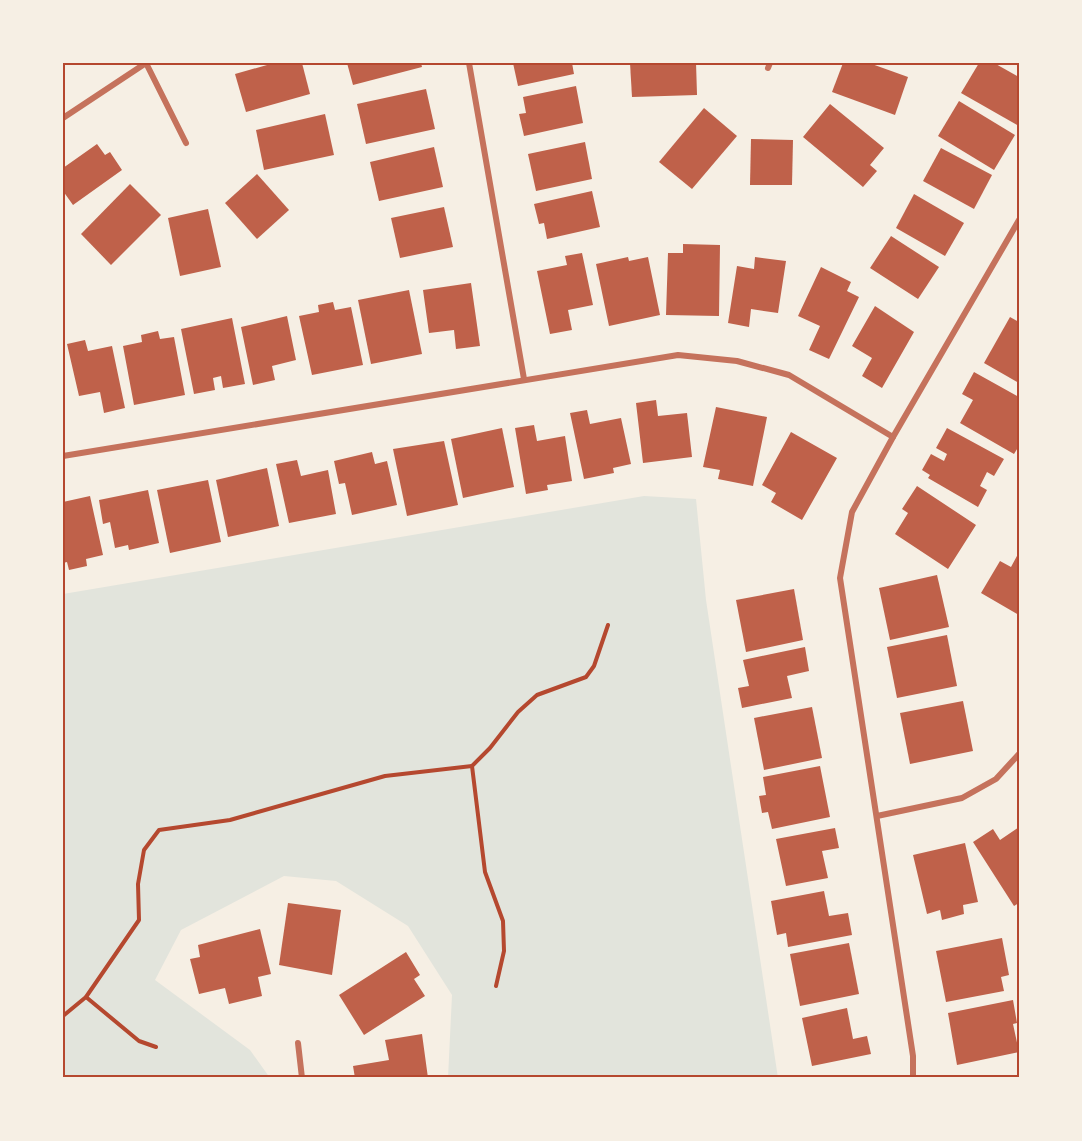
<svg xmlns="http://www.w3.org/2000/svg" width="1082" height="1141" font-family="'Exo 2',sans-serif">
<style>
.green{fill:#e2e4dc}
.building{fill:#bf614a}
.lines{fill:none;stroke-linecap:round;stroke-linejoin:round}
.path{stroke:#b5482f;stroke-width:4}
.minor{stroke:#c5725c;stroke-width:6}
.neatline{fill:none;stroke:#b5482f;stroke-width:2}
</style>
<rect width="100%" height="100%" fill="#f6efe4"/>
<path class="green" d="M 644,496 L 696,499 L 706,600 L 778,1078 L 448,1078 L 452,995 L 408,926 L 336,881 L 284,876 L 181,930 L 155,980 L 250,1050 L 270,1078 L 63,1078 L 63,594 Z"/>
<g class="building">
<path d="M 274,63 L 302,63 L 310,94 L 246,112 L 235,74 Z"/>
<path d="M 347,63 L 421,63 L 422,67 L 353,85 Z"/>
<path d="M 513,63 L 572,63 L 574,74 L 518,86 Z"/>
<path d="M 630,63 L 696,63 L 697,95 L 632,97 Z"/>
<path d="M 843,63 L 869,63 L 908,77 L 895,115 L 832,92 Z"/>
<path d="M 979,63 L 994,63 L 1019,77 L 1019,126 L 961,93 Z"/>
<path d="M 576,86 L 583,123 L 524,136 L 519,114 L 526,113 L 523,97 Z"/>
<path d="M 426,89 L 435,129 L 366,144 L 357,104 Z"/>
<path d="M 959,101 L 1015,135 L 994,170 L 938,136 Z"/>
<path d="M 830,104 L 884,148 L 870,165 L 877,171 L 863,187 L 803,137 Z"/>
<path d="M 704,108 L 737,136 L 692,189 L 659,162 Z"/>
<path d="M 325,114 L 334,155 L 264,170 L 256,130 Z"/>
<path d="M 751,139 L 793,140 L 792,185 L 750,185 Z"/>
<path d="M 585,142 L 592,179 L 536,191 L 528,154 Z"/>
<path d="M 97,144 L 105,155 L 110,152 L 122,170 L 73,205 L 63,191 L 63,168 Z"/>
<path d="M 434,147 L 443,187 L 379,201 L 370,162 Z"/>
<path d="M 941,148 L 992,175 L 974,209 L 923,181 Z"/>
<path d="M 257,174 L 289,210 L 257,239 L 225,203 Z"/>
<path d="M 130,184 L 161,215 L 111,265 L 81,234 Z"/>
<path d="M 592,191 L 600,227 L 547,239 L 544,223 L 539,224 L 534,204 Z"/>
<path d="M 914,194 L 964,223 L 945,256 L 896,228 Z"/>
<path d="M 444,207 L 453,247 L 400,258 L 391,218 Z"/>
<path d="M 208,209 L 221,267 L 180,276 L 168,218 Z"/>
<path d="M 891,236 L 939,267 L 918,299 L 870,268 Z"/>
<path d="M 683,244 L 720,245 L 719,316 L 666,315 L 668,253 L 683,253 Z"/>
<path d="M 582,253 L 593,305 L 568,310 L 572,330 L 550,334 L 537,271 L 567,265 L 565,256 Z"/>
<path d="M 628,257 L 629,261 L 648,257 L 660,315 L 609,326 L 596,264 Z"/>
<path d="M 755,257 L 786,261 L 778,313 L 751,309 L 749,327 L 728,323 L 737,266 L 754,269 Z"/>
<path d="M 821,267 L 851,282 L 847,291 L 859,297 L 829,359 L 809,350 L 820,326 L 798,316 Z"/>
<path d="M 471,283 L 480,346 L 456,349 L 454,330 L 429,333 L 423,290 Z"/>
<path d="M 409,290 L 422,354 L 371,364 L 358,300 Z"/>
<path d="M 333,302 L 335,310 L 351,307 L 363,365 L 312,375 L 299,316 L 319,312 L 318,305 Z"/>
<path d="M 875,306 L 914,332 L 882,388 L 862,376 L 872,358 L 852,346 Z"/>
<path d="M 287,316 L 296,360 L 272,366 L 275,380 L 253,385 L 241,327 Z"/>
<path d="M 1010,317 L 1019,322 L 1019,383 L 984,363 Z"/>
<path d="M 232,318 L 245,384 L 223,388 L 221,376 L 213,378 L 215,390 L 194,394 L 181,329 Z"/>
<path d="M 158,331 L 160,339 L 174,337 L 185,395 L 134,405 L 123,346 L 142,342 L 141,335 Z"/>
<path d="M 85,340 L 88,351 L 112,346 L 125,408 L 104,413 L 100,392 L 79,396 L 67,344 Z"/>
<path d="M 974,372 L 1019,397 L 1019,446 L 1014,454 L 960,423 L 973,400 L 962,394 Z"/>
<path d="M 656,400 L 658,416 L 687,413 L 692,457 L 643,463 L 636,403 Z"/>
<path d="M 716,407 L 767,417 L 753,486 L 718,479 L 720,470 L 703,467 Z"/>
<path d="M 587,410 L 590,424 L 621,418 L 631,464 L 613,468 L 614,473 L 584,479 L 570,413 Z"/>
<path d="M 534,425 L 537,441 L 565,436 L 572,481 L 547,485 L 548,490 L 526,494 L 515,428 Z"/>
<path d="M 502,428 L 514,487 L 463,498 L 451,439 Z"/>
<path d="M 947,428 L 1004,459 L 994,476 L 987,472 L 980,486 L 987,490 L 978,507 L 928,478 L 930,475 L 922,470 L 931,454 L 944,461 L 947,454 L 936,448 Z"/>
<path d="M 791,432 L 837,458 L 802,520 L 771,502 L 776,493 L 762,485 Z"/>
<path d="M 444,441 L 458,505 L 407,516 L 393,449 Z"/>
<path d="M 372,452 L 375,464 L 387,461 L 397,505 L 352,515 L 345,483 L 339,484 L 334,461 Z"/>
<path d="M 297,460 L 301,476 L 328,470 L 336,514 L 289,523 L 276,464 Z"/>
<path d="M 267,468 L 279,526 L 228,537 L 216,480 Z"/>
<path d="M 208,480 L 221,542 L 170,553 L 157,490 Z"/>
<path d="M 917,486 L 976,525 L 948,569 L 895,534 L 908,513 L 902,509 Z"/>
<path d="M 148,490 L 159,543 L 129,550 L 128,545 L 115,548 L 110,522 L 103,524 L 99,500 Z"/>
<path d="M 90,496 L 103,555 L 86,559 L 87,566 L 69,570 L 67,562 L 63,563 L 63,502 Z"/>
<path d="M 1019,552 L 1019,615 L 981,593 L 1000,561 L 1011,567 Z"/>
<path d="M 937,575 L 949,627 L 890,640 L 879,588 Z"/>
<path d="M 794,589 L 803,640 L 746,652 L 736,600 Z"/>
<path d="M 947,635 L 957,686 L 897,698 L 887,647 Z"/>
<path d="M 805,647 L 809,671 L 787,676 L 792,698 L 742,708 L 738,688 L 749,686 L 743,660 Z"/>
<path d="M 963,701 L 973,751 L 910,764 L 900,713 Z"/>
<path d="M 812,707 L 822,758 L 764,770 L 754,718 Z"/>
<path d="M 820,766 L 830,817 L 772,829 L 768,812 L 762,813 L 759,796 L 766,795 L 763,777 Z"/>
<path d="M 1019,827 L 1019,903 L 1014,906 L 973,842 L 993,829 L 1000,840 Z"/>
<path d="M 835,828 L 839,848 L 822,851 L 828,878 L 786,886 L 776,839 Z"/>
<path d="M 965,843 L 978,902 L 963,905 L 964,914 L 942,920 L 940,910 L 927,914 L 913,855 Z"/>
<path d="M 824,891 L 829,916 L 848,913 L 852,935 L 788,947 L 786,933 L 777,935 L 771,901 Z"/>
<path d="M 288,903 L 341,910 L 332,975 L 279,965 Z"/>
<path d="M 260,929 L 271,974 L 258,977 L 262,996 L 229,1004 L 225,988 L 199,994 L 190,959 L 200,957 L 198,945 Z"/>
<path d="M 1002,938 L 1009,975 L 1001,977 L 1004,991 L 946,1002 L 936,951 Z"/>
<path d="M 849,943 L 859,994 L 800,1006 L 790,954 Z"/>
<path d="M 406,952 L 420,975 L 414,979 L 425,996 L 364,1035 L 339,995 Z"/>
<path d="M 1013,1000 L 1017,1023 L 1013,1024 L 1019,1052 L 957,1065 L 948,1013 Z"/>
<path d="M 847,1008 L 853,1039 L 867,1036 L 871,1054 L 812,1066 L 802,1018 Z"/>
<path d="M 422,1034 L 428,1078 L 355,1078 L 353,1066 L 389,1060 L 385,1040 Z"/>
<path d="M 1019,1075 L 1019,1078 L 987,1078 L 987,1076 Z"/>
</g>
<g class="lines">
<g class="path">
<path d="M 496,986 L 504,951 L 503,921 L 485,872 L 472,766 L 490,748 L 518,712 L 537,695 L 586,677 L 594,666 L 608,625"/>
<path d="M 86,997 L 139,1041 L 156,1047"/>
<path d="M 63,1016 L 86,997 L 139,920 L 138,884 L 144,850 L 159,830 L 230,820 L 385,776 L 472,766"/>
</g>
<g class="minor">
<path d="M 146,63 L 186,143"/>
<path d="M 469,63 L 524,379"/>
<path d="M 768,68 L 770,63"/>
<path d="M 63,118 L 146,63"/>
<path d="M 63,456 L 678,355 L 737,361 L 789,375 L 893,437"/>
<path d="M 877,816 L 962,798 L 996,779 L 1019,754"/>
<path d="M 298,1043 L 302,1078"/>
<path d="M 913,1078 L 913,1056 L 840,578 L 852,512 L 893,437 L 1019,220"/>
</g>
</g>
<rect width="1082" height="1141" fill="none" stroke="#f6efe4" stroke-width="129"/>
<rect x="64" y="64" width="954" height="1012" class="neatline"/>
</svg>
